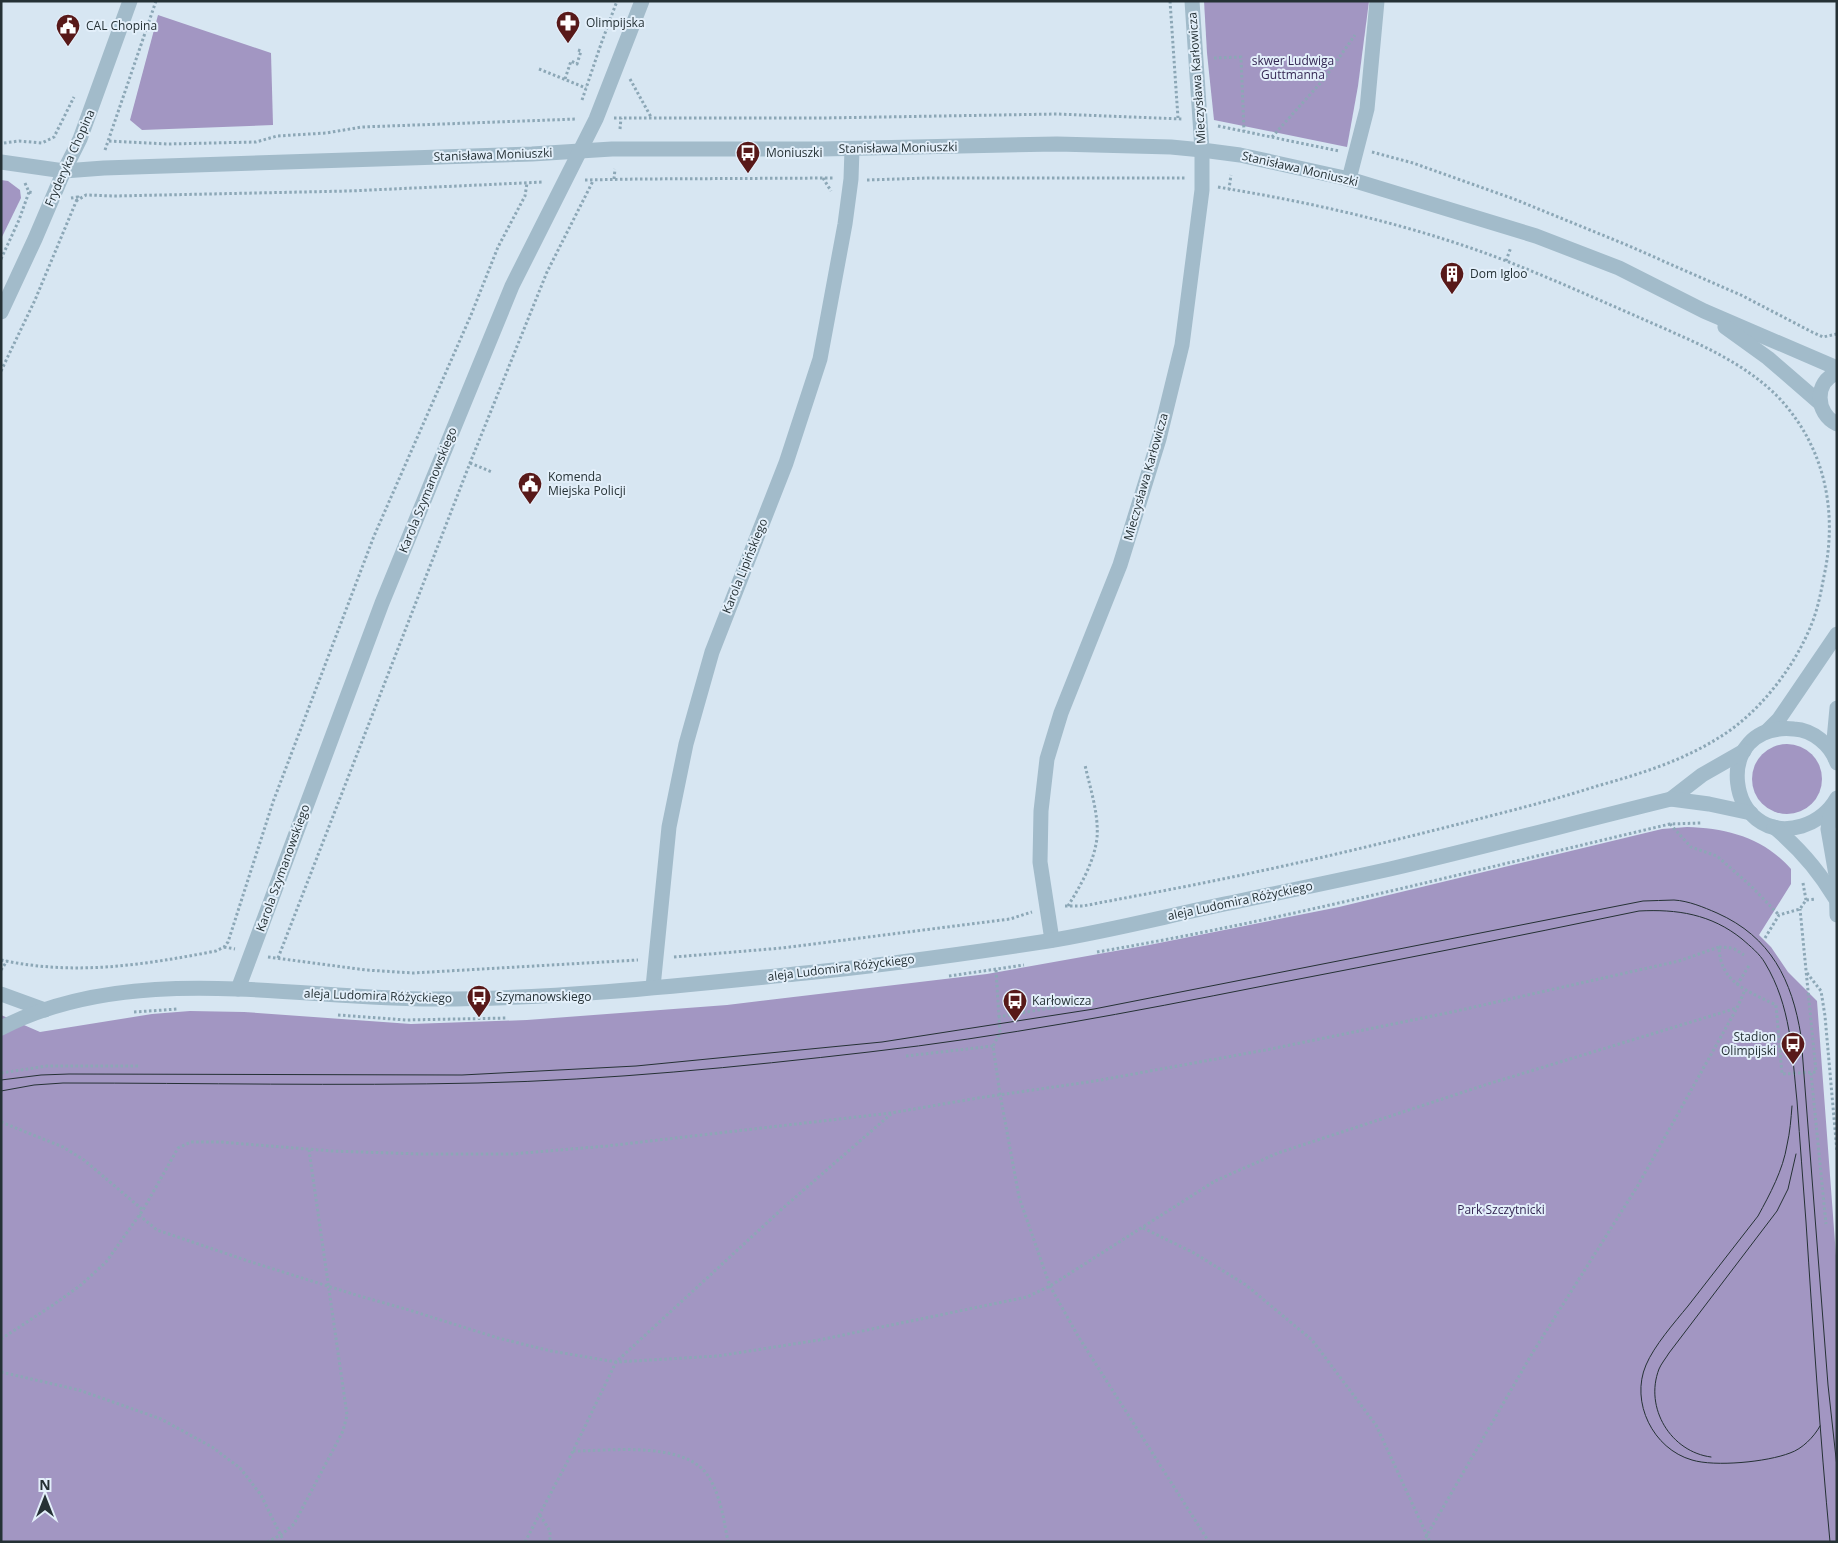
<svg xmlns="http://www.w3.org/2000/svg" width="1838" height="1543" font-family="'Open Sans',sans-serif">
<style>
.green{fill:#a296c2}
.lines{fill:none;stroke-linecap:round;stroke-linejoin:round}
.path{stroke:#8ca7b6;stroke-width:3;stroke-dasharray:2.5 2.5;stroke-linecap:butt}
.minor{stroke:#a2bbca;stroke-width:15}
.tram{stroke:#253135;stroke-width:1}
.labels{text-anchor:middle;stroke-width:4;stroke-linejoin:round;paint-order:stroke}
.poi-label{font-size:12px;fill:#253135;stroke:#e3effa;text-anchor:start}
.park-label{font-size:12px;fill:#352854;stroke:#e3effa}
.street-label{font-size:12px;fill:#253135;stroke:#e3effa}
</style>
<rect width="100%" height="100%" fill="#d7e6f2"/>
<g class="green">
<path d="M 1204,1 L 1369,1 L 1358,86 L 1347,147 L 1214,120 L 1207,53 Z"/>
<path d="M 158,15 L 271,53 L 273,125 L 142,130 L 130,120 Z"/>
<path d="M 1,180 L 8,181 L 20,190 L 21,198 L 1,239 Z"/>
<circle cx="1787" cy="779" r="35"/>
<path d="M 1687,827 C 1727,828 1764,838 1791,869 L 1791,884 L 1759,935 L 1771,947 L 1788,972 L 1817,1001 L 1837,1269 L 1837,1542 L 1,1542 L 1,1015 L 40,1032 L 152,1014 L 190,1011 L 244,1012 L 411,1024 L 527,1020 L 727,1005 L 987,974 L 1149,945 L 1339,907 L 1637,835 L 1662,829 Z"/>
</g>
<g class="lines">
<g class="path">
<path d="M 1170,1 L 1178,118"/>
<path d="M 1214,58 L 1241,57 L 1244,131"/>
<path d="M 539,69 L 586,88"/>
<path d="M 565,79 L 571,61 L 577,64 L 581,51 L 578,50"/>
<path d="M 630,79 L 651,117"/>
<path d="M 582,100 L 601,44 L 617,1"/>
<path d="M 614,118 L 824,118 L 1057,114 L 1182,119"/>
<path d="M 1218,126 L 1339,151"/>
<path d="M 620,129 L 621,118"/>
<path d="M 1272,137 L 1324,79 L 1355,35"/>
<path d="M 109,141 L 168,144 L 256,142 L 277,136 L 326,133 L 362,127 L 577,119"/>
<path d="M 4,143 L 19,141 L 42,143 L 54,137 L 74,97"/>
<path d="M 105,150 L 156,1"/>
<path d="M 1372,152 L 1413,163 L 1514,199 L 1622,243 L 1741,295 L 1812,332 L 1823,337 L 1837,334"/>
<path d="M 823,178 L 831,191"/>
<path d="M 614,179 L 615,169"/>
<path d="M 585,180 L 637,179 L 833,178"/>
<path d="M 867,180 L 927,178 L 1186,178"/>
<path d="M 25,183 L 29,192 L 34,193"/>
<path d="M 1218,187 L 1229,189 L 1231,175"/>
<path d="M 76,201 L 86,195 L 115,196 L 349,191 L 544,182"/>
<path d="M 1,259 L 19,220 L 29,192"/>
<path d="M 1506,261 L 1511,247"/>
<path d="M 1,371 L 35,300 L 78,197 L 71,198"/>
<path d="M 470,463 L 492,472"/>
<path d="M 1670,824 L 1691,847 L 1717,856 L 1751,886 L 1779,915"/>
<path d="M 1803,883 L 1806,900"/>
<path d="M 1065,906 L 1083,906 C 1134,896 1186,887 1237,876 C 1323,858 1409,837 1494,815 C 1529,806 1563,797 1597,786 C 1640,774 1682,761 1720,737 C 1759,713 1795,667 1812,623 C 1818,608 1821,592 1824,576 C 1838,512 1825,448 1780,399 C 1742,359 1687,339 1638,317 C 1595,298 1552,279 1509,262 C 1419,227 1324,205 1229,189"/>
<path d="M 1068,906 C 1081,885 1094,862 1097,838 C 1099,814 1090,788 1085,765"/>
<path d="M 1765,938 L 1779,915 L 1800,909 L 1806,900 L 1816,899"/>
<path d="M 224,947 L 235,949"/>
<path d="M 1719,947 L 1733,948 L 1744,955"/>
<path d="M 1097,952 C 1290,919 1479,869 1670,824 L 1701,823"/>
<path d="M 268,957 L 366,970 L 413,973 L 638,960"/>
<path d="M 674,957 L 782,948 L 1010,919 L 1032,912"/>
<path d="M 278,958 L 470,463 L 547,272 L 593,181"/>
<path d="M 1,960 C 75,976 143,965 216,951 L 224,947 L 228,942 L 273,802 L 374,536 L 471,315 L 498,247 L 525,196 L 527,183"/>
<path d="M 1,970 L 7,961"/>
<path d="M 996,970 L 1000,1033 L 993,1046 L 1000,1094 L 1019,1197 L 1050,1286 L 1078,1336 L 1209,1542"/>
<path d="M 1807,973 L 1821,991 L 1825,1016 L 1837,1152"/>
<path d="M 949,976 L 1024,965"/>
<path d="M 1737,985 L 1750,964"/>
<path d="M 134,1012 L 178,1009"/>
<path d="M 338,1015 L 406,1020 L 507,1018"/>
<path d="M 998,1017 L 1095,1000"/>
<path d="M 906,1056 L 993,1046"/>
<path d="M 1,1073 L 47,1066 L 140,1066"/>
<path d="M 1811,1073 L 1826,1224"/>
<path d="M 1,1122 L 63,1147 L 84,1160 L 143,1210"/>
<path d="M 139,1215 L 157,1230 L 251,1262 L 356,1295 L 409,1310 L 498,1338 L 551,1351 L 616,1362 L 718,1356 L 819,1340 L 1027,1297 L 1050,1286 L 1215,1181 L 1278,1153 L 1488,1084 L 1737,1008 L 1745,990"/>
<path d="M 1143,1228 L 1194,1253 L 1246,1285 L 1312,1340 L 1376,1425 L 1430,1542"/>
<path d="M 1,1339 L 53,1305 L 81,1285 L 106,1262 L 143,1210 L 178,1148 L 191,1142 L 220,1142 L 332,1151 L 421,1154 L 512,1154 L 607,1146 L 891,1113 L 978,1098 L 1095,1081 L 1271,1049 L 1452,1012 L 1679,961 L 1719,947 C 1720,983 1748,991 1776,1005 L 1782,1074 L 1816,1072 L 1800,909"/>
<path d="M 1,1372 L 79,1390 L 161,1419 L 212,1447 L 240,1468 L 261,1495 L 284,1542"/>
<path d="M 573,1451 C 611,1451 689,1440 710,1479 C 721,1498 724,1521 728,1542"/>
<path d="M 540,1515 L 550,1531 L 550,1542"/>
<path d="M 267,1542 L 281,1535 L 294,1524 L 343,1431 L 347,1415 L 309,1150"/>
<path d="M 525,1542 L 573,1451 L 616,1362 L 783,1208 L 891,1114"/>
<path d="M 1423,1542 L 1533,1352 L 1637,1187 L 1737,1008"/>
</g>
<g class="minor">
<path d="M 1,162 L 64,171 L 104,168 L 532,154 L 612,149 L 822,149 L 1057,144 L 1171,147 L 1202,150 L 1240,155 L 1349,179 L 1536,236 L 1619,268 L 1704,311 L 1837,368"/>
<path d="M 1349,179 L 1367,109 L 1377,1"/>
<path d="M 1,312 L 35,239 L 64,171 L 80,139 L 130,1"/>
<path d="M 1725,327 L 1768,358 L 1820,403"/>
<path d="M 1837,373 C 1814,381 1815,414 1837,424"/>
<path d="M 1766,732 L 1779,719 L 1837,634"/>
<path d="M 1835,758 L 1834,740 L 1837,708"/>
<path d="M 1837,763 C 1831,745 1813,730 1794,729 C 1709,721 1726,848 1802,826 C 1818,821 1829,812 1837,798"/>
<path d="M 1671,799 L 1702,775 L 1744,751"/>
<path d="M 1832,808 L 1828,829 L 1836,875 L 1837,915"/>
<path d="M 1774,827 C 1798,847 1819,871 1835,898"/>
<path d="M 1052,940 L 1040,862 L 1041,811 L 1047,759 L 1061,713 L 1120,565 L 1159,439 L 1182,345 L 1202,190 L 1202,150 L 1192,1"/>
<path d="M 653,987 L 669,827 L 686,744 L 712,652 L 786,463 L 820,359 L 845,224 L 851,179 L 852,149"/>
<path d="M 238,989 L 382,603 L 512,286 L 596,119 L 642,1"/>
<path d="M 1,994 L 45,1010"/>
<path d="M 1,1028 C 133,960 297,1000 438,999 C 557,999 677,986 795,974 C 879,966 964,954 1048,941 C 1104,932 1159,918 1215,906 C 1273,894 1332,882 1390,869 C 1484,847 1577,822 1671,799 L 1709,804 L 1751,813"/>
</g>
<g class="tram">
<path d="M 1,1080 L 41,1075 L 69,1074 L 462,1075 L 636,1066 L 882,1042 L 1094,1009 L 1643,901 C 1653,901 1664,900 1674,900 C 1689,901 1703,907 1717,913 C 1771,937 1792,980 1801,1036 L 1828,1385 L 1837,1467"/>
<path d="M 1,1091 L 34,1085 L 63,1083 C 201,1083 340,1086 478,1083 C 609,1080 739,1067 869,1052 C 1001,1037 1132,1012 1263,986 C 1388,962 1514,937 1639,911 C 1677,909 1711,914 1742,939 C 1750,946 1760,954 1765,963 C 1791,1006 1792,1053 1797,1101 C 1800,1142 1803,1182 1806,1222 C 1813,1329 1820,1435 1830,1542"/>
<path d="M 1792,1106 C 1791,1119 1790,1132 1787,1145 C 1783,1170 1770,1194 1758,1216 C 1735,1246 1711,1276 1688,1306 C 1674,1323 1654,1346 1646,1365 C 1630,1402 1653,1449 1692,1460 C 1715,1467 1767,1462 1790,1453 C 1802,1449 1814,1437 1820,1426"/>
<path d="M 1711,1457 C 1671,1452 1644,1408 1659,1369 C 1661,1364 1666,1358 1669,1353 L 1777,1211 L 1788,1189 L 1796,1154"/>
</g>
</g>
<defs>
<symbol id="pharmacy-pin" viewBox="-11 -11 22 30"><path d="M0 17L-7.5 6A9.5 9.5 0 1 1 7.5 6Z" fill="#581919" stroke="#e3effa"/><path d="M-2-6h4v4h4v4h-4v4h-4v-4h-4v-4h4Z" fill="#fff"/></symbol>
<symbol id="civic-pin" viewBox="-11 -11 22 30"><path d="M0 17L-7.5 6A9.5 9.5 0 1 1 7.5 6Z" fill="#581919" stroke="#e3effa"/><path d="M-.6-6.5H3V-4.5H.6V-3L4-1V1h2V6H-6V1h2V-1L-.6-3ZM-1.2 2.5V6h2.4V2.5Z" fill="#fff"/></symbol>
<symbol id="bus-pin" viewBox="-11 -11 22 30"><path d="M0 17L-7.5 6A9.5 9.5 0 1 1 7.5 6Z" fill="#581919" stroke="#e3effa"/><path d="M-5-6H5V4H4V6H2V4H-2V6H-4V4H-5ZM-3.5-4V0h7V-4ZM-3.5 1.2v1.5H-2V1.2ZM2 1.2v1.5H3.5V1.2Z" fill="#fff"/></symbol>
<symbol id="building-pin" viewBox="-11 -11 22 30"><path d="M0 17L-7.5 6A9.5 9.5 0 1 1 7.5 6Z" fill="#581919" stroke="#e3effa"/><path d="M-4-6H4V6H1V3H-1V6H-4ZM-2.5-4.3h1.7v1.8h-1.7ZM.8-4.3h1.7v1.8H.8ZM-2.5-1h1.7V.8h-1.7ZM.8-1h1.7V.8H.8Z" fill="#fff"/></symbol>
</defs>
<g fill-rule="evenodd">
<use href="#pharmacy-pin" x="554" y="9" width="28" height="38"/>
<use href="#civic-pin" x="54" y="12" width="28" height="38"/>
<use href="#bus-pin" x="734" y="139" width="28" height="38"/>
<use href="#building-pin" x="1438" y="260" width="28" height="38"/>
<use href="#civic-pin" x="516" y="470" width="28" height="38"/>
<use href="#bus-pin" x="465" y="983" width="28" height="38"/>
<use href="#bus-pin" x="1001" y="987" width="28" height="38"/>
<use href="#bus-pin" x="1779" y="1030" width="28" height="38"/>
</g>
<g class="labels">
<g class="poi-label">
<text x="586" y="27">Olimpijska</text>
<text x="86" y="30">CAL Chopina</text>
<text x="766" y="157">Moniuszki</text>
<text x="1470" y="278">Dom Igloo</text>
<text x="548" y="481">Komenda<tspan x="548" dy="14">Miejska Policji</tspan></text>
<text x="496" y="1001">Szymanowskiego</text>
<text x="1032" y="1005">Karłowicza</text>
<text x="1776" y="1041" text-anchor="end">Stadion<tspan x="1776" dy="14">Olimpijski</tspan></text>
</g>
<g class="park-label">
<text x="1293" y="65">skwer Ludwiga<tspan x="1293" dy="14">Guttmanna</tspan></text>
<text x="1501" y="1214">Park Szczytnicki</text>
</g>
<g class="street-label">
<text transform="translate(1197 78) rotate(-94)" y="4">Mieczysława Karłowicza</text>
<text transform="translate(898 148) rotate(-1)" y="4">Stanisława Moniuszki</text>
<text transform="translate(493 155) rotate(-2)" y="4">Stanisława Moniuszki</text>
<text transform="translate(70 158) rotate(-66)" y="4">Fryderyka Chopina</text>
<text transform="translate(1300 169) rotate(13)" y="4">Stanisława Moniuszki</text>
<text transform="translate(1146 477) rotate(-74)" y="4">Mieczysława Karłowicza</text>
<text transform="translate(428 490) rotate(-68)" y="4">Karola Szymanowskiego</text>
<text transform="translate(745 566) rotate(-68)" y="4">Karola Lipińskiego</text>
<text transform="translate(283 868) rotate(-70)" y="4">Karola Szymanowskiego</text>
<text transform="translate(1240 901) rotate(-12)" y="4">aleja Ludomira Różyckiego</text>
<text transform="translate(841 968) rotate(-7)" y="4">aleja Ludomira Różyckiego</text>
<text transform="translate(378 996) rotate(2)" y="4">aleja Ludomira Różyckiego</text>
</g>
</g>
<rect width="1838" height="1543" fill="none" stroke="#253135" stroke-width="5"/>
<g transform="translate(45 1498)" stroke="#e3effa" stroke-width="4" paint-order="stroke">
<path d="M0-4L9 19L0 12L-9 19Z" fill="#253135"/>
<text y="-8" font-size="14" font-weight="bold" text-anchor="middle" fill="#253135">N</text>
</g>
</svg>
